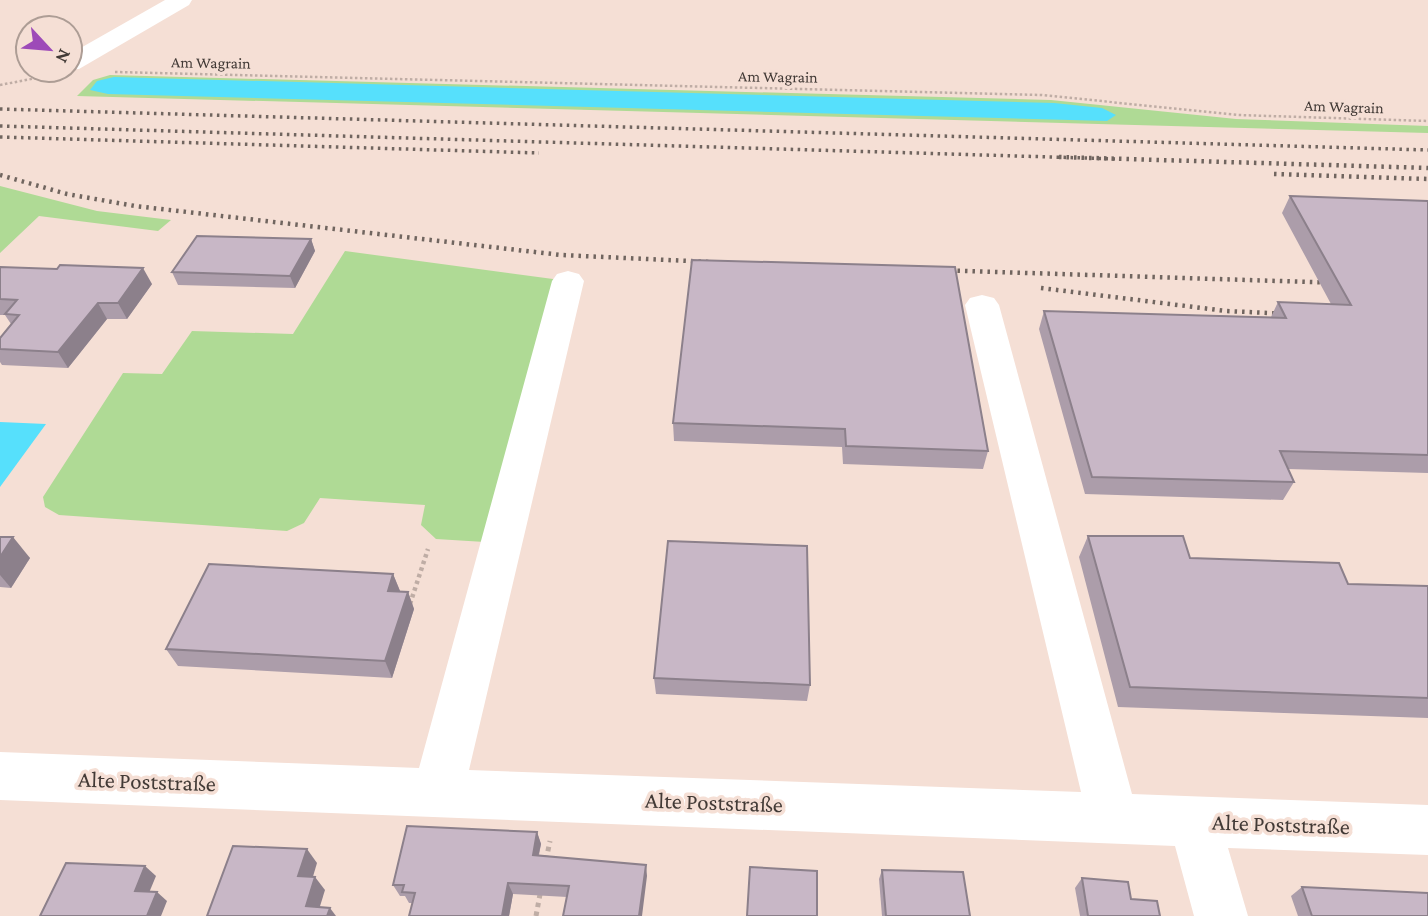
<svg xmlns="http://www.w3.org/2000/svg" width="1428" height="916" font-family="'Crimson Pro',serif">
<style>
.green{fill:#afda95}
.water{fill:#56e0fc}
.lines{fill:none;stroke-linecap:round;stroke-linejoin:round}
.path-far2{stroke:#bfada5;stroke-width:2.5;stroke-dasharray:2.5 2.5;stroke-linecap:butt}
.path-far1{stroke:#bfada5;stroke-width:4.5;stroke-dasharray:3.5 3.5;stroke-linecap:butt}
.path{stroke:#bfada5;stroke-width:5;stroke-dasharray:4.5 4.5;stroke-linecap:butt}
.minor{fill:#fff;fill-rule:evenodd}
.rail-far1{stroke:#70655f;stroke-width:3.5;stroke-dasharray:2.5 4.5;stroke-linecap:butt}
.rail{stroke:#70655f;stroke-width:4.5;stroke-dasharray:2.5 5;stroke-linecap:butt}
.wall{fill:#ac9daa}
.shaded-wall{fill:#8c808b}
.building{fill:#c8b7c6;stroke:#8c808b;stroke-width:2}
.labels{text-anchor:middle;stroke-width:7;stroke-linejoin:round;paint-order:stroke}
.far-street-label{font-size:16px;fill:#423a36;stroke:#f5dfd5}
.near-street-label{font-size:23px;fill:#423a36;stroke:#f5dfd5}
</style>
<rect width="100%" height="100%" fill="#f5dfd5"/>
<g class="green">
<path d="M 110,75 L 1051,100 L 1236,119 L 1428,126 L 1428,133 L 77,96 L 93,80 Z"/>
<path d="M 0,186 L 97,211 L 171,220 L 158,231 L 39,216 L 0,253 Z"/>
<path d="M 345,251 L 568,281 L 501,543 L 436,539 L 421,525 L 425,505 L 320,498 L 304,523 L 287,531 L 59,515 L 45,507 L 43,497 L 123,373 L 162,374 L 192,331 L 293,334 Z"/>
</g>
<g class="water">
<path d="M 114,77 L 1054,103 L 1102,108 L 1116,115 L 1107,121 L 108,94 L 90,90 L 97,81 Z"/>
<path d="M 0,422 L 46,424 L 0,487 Z"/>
</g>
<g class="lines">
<g class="path-far2">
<path d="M 115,72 L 1042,95 L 1238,115 L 1428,121"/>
<path d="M 0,85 L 47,76"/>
</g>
<path class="path-far1" d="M 410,604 L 428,549"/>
<g class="path">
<path d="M 546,860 L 550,841"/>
<path d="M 536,916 L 541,889"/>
</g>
<g class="minor">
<path d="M 165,0 L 192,0 L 189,5 L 79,69 L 65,70 L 70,70 L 70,54 Z"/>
<path d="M 568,271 L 579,274 L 584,281 L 469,770 L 1081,792 L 965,305 L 970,298 L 982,295 L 994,298 L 999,305 L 1132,794 L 1428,805 L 1428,855 L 1228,848 L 1248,916 L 1194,916 L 1175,846 L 0,800 L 0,752 L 419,768 L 552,281 L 557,274 Z"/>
</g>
<g class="rail-far1">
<path d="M 0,109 L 1428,150"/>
<path d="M 0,126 L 1119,159"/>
<path d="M 0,137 L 539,153"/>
</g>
<g class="rail">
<path d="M 1059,157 L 1428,168"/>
<path d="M 1274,174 L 1428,179"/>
<path d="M 0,175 L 67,194 L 135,206 L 561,255 L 711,262"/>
<path d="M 935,270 L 1341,283"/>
<path d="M 1041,288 L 1226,311 L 1291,314"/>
</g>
</g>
<g class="wall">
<path d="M 1290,196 L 1428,201 L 1428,473 L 1288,469 L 1294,482 L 1283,500 L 1085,494 L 1039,329 L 1044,311 L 1271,317 L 1278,302 L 1331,304 L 1282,213 Z"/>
<path d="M 311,239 L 315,251 L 295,288 L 178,285 L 172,272 Z"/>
<path d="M 692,260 L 988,451 L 983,469 L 843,464 L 842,447 L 674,441 L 673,423 Z"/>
<path d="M 0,267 L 152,284 L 127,319 L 107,319 L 68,368 L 2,365 L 0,362 L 0,338 L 11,324 L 5,315 L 0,315 Z"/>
<path d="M 1088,536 L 1190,558 L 1348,584 L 1428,586 L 1428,718 L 1118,707 L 1079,557 Z"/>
<path d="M 0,537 L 30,558 L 11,588 L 0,587 Z"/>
<path d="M 393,574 L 400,591 L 408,592 L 414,609 L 392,678 L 178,666 L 166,649 Z"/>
<path d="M 654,678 L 810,685 L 807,701 L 656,694 Z"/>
<path d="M 537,832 L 541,844 L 539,855 L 647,876 L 567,897 L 513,894 L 509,916 L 409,916 L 412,903 L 409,903 L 405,896 L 400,896 L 393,885 Z"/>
<path d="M 882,870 L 970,916 L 882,916 L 879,879 Z"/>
<path d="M 1082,878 L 1131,899 L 1160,916 L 1080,916 L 1075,888 Z"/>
<path d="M 1302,887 L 1428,916 L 1298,916 L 1291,896 Z"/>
</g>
<g class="shaded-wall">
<path d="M 311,239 L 315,251 L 295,288 L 290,276 Z"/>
<path d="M 143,268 L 152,284 L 127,319 L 118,303 Z"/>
<path d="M 98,303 L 107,319 L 68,368 L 58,352 Z"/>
<path d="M 13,537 L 30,558 L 11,588 L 0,575 L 0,557 Z"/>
<path d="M 393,574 L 400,591 L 388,591 Z"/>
<path d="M 408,592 L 414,609 L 392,678 L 385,661 Z"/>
<path d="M 537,832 L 541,844 L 536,866 L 533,855 Z"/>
<path d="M 307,849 L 317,863 L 309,890 L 298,876 Z"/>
<path d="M 646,865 L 647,876 L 642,916 L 639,916 Z"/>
<path d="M 145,866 L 156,876 L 146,900 L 135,891 Z"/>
<path d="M 315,877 L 325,890 L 317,916 L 306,906 Z"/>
<path d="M 508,883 L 513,894 L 509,916 L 502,916 Z"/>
<path d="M 157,892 L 167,901 L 161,916 L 147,916 Z"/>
<path d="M 330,908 L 336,916 L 327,916 Z"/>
</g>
<g class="building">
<path d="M 1290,196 L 1428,201 L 1428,455 L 1280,451 L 1294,482 L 1092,477 L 1044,311 L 1286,318 L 1278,302 L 1351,305 Z"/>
<path d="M 197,236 L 311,239 L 290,276 L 172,272 Z"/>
<path d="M 692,260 L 955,267 L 988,451 L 846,446 L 845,429 L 673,423 Z"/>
<path d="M 60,265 L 143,268 L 118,303 L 98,303 L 58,352 L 0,349 L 0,338 L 19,315 L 5,314 L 17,300 L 0,299 L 0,267 L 57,269 Z"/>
<path d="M 1088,536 L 1183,536 L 1190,558 L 1339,563 L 1348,584 L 1428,586 L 1428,698 L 1130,687 Z"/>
<path d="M 0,537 L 13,537 L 0,557 Z"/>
<path d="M 668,541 L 807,546 L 810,685 L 654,678 Z"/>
<path d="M 209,564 L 393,574 L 388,591 L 408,592 L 385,661 L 166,649 Z"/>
<path d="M 407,826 L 537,832 L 533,855 L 646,865 L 639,916 L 563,916 L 569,886 L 508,883 L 502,916 L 409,916 L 415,893 L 402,892 L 404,885 L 393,885 Z"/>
<path d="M 233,846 L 307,849 L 298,876 L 315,877 L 306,906 L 330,908 L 327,916 L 207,916 Z"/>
<path d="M 66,863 L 145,866 L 135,891 L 157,892 L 147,916 L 40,916 Z"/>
<path d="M 750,867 L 817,871 L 817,916 L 747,916 Z"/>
<path d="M 882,870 L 963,872 L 970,916 L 886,916 Z"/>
<path d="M 1082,878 L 1128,882 L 1131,899 L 1157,901 L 1160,916 L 1088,916 Z"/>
<path d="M 1302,887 L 1428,893 L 1428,916 L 1312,916 Z"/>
</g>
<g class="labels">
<g class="far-street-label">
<text transform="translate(211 62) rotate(1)" y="6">Am Wagrain</text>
<text transform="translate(778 76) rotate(1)" y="6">Am Wagrain</text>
<text transform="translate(1344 106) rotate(2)" y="6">Am Wagrain</text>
</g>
<g class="near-street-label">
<text transform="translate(147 781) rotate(2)" y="8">Alte Poststraße</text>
<text transform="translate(714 802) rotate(2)" y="8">Alte Poststraße</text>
<text transform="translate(1281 824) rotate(2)" y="8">Alte Poststraße</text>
</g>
</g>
<g transform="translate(49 49) rotate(116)"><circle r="33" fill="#f5dfd5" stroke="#ad9d95" stroke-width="2"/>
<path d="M0-5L12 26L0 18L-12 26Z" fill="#9d4ab8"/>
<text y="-10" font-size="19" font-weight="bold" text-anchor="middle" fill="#423a36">N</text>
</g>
</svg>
